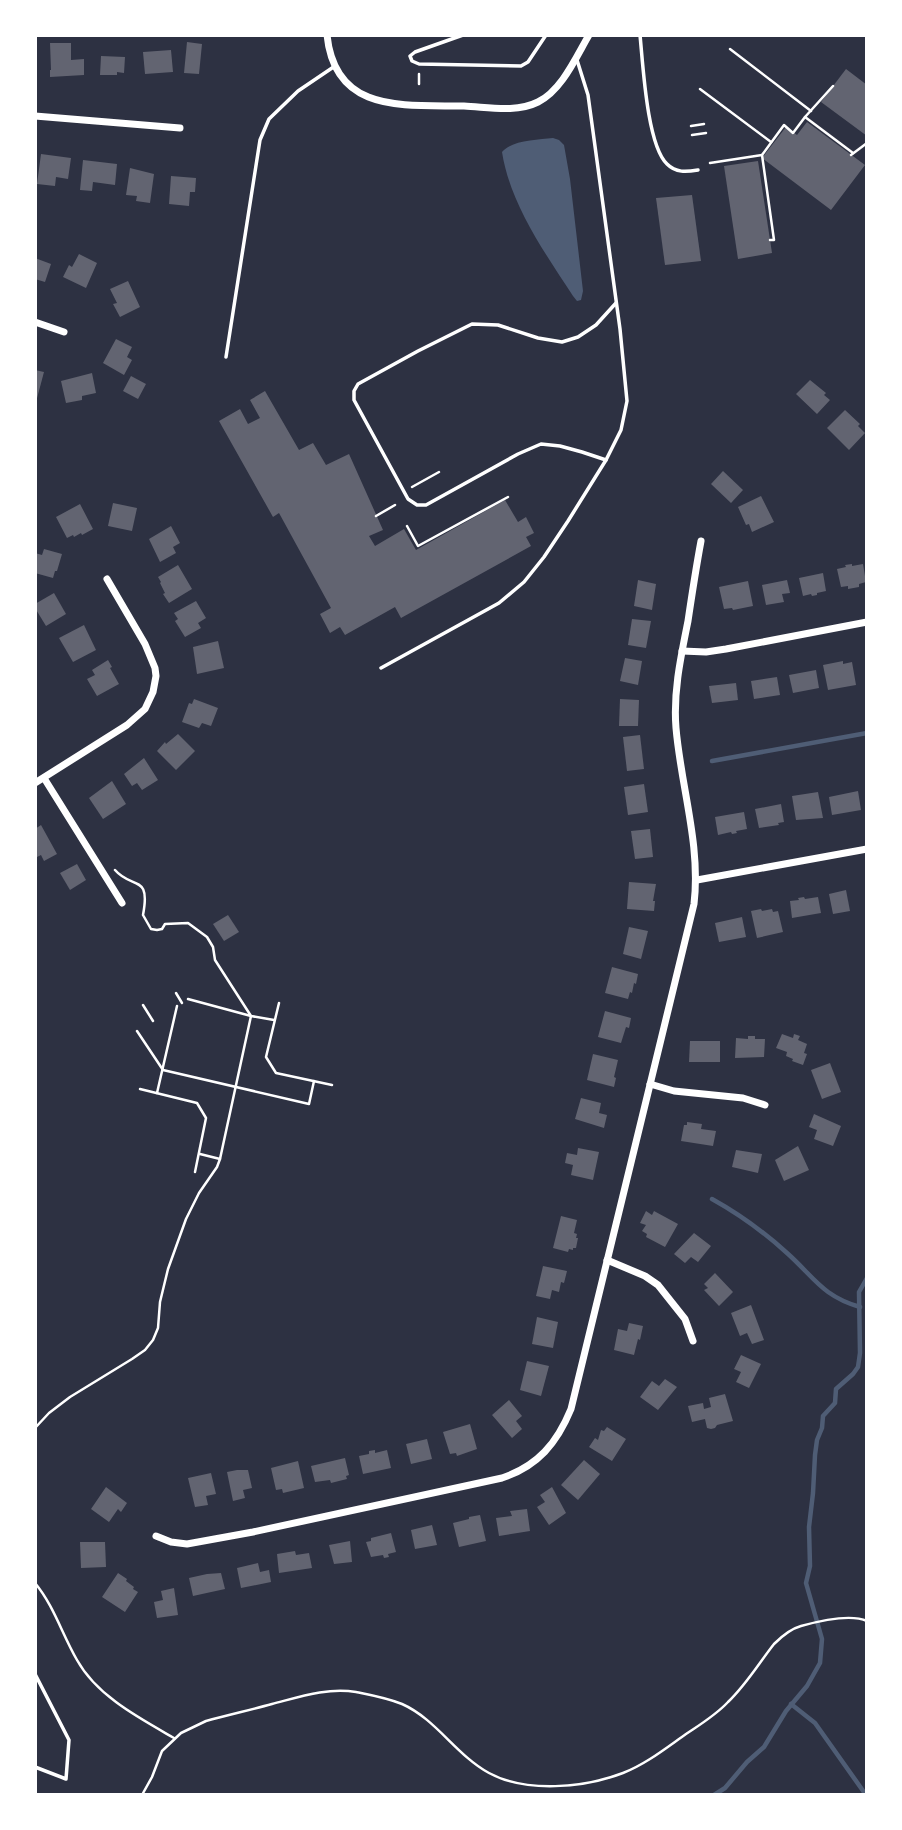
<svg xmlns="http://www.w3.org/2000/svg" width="902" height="1830" font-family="'Open Sans',sans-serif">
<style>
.water{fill:#4f5d75}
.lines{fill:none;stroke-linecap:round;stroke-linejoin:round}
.stream{stroke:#4f5d75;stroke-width:4.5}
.building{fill:#626471}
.path{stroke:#fff;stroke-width:2.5}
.service{stroke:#fff;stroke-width:3.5}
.minor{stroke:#fff;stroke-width:7}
</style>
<rect width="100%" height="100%" fill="#2d3142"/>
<path class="water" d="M 553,138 L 559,140 L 564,145 L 570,179 L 583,291 L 581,300 L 577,301 L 573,296 C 545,253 510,204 502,152 C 512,140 537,140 553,138 Z"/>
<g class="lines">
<g class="stream">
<path d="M 712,761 L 867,733"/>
<path d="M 712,1199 C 739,1214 764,1232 787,1253 C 814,1277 822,1296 860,1307"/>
<path d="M 791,1704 L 815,1723 L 866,1795"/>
<path d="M 714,1795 L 725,1788 L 747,1762 L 764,1747 L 786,1711 L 807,1686 L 820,1663 L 822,1639 L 806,1583 L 810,1566 L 809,1527 L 813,1493 L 815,1455 L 817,1440 L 822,1428 L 823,1416 L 835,1403 L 836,1389 L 853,1374 L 858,1367 L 860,1353 L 859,1292 L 867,1278"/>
</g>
</g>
<g class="building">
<path d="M 187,42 L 202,44 L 199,74 L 184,73 Z"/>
<path d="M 50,43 L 71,43 L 71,60 L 84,59 L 84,75 L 50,77 L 50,70 L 51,70 Z"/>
<path d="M 171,50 L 173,72 L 145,74 L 143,52 Z"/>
<path d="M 101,56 L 125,57 L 124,73 L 117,72 L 117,75 L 100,75 Z"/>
<path d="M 846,69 L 867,85 L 867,136 L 821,102 Z"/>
<path d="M 807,122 L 865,165 L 831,210 L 762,158 L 786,127 L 797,135 Z"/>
<path d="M 41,154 L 71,158 L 68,179 L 56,177 L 55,186 L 37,184 Z"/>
<path d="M 83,160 L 117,164 L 115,185 L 93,182 L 92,191 L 80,190 Z"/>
<path d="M 758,161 L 772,253 L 738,259 L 724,166 Z"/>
<path d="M 130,168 L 154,174 L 150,203 L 136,201 L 137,196 L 126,195 Z"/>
<path d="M 171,176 L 196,178 L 195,192 L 190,192 L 189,206 L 169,204 Z"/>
<path d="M 692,195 L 701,261 L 665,265 L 656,198 Z"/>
<path d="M 79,254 L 97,263 L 86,288 L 63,277 L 69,265 L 72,267 Z"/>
<path d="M 35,258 L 51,264 L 45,282 L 35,279 Z"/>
<path d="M 128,281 L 140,307 L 120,317 L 113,304 L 117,303 L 110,289 Z"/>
<path d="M 116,339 L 132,347 L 127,357 L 132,360 L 124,375 L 103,363 Z"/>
<path d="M 35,370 L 44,372 L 36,402 L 35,402 Z"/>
<path d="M 92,373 L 96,393 L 82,396 L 82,400 L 66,403 L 61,381 Z"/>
<path d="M 131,376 L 146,384 L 138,399 L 123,391 Z"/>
<path d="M 810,380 L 826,393 L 824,395 L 830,400 L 817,414 L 796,394 Z"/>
<path d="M 265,391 L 299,450 L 313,443 L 326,465 L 349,454 L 383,530 L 369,536 L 375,546 L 404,529 L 416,550 L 505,500 L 518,522 L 526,517 L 534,533 L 526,537 L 531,546 L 401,618 L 395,607 L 345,635 L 340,627 L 330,633 L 320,614 L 331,608 L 279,513 L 273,517 L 219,421 L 240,409 L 248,424 L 260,418 L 250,400 Z"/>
<path d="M 845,410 L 860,424 L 858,426 L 865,433 L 849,450 L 827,428 Z"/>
<path d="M 723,471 L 743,490 L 731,503 L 711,484 Z"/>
<path d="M 761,496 L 774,522 L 752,532 L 749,524 L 746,525 L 738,507 Z"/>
<path d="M 113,503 L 137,508 L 132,531 L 108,526 Z"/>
<path d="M 80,504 L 93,529 L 82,535 L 81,533 L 74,537 L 73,535 L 67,538 L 56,517 Z"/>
<path d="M 171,526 L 180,543 L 173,547 L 176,553 L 160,562 L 149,539 Z"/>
<path d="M 44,549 L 62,554 L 57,571 L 55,571 L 53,578 L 35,573 L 35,553 L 42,555 Z"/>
<path d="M 852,564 L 852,566 L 863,564 L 866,582 L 859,584 L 859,587 L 848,589 L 848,586 L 841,587 L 837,569 L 846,567 L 845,565 Z"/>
<path d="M 178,565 L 192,589 L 169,603 L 163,594 L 165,593 L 160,583 L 161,582 L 158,577 Z"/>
<path d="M 823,573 L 826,591 L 817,593 L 817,595 L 812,596 L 811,594 L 803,596 L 799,578 Z"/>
<path d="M 638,580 L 656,584 L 652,610 L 634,606 Z"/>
<path d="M 787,580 L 790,593 L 782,594 L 784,602 L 766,605 L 762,585 Z"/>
<path d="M 748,581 L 753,606 L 733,610 L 732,608 L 724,609 L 719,587 Z"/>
<path d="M 54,593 L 66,614 L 46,626 L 35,608 L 35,604 Z"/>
<path d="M 196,601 L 206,618 L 198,623 L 201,628 L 185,637 L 175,621 L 178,619 L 174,613 Z"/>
<path d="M 632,619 L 651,621 L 646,648 L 628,645 Z"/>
<path d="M 84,625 L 96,650 L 73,662 L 59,638 Z"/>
<path d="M 218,641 L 224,668 L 197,674 L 193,647 Z"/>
<path d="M 625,658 L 642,661 L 638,685 L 620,681 Z"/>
<path d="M 108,660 L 112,667 L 110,668 L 119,684 L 97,696 L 87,679 L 95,675 L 92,670 Z"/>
<path d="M 843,661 L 843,664 L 852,662 L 856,685 L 828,690 L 823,665 Z"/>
<path d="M 816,670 L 819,688 L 793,693 L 789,675 Z"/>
<path d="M 777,677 L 780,695 L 754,699 L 751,681 Z"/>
<path d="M 736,683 L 738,700 L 712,703 L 709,686 Z"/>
<path d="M 194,699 L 218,708 L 211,726 L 202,723 L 199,728 L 182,722 L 189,703 L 192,704 Z"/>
<path d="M 620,699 L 639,700 L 638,726 L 619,726 Z"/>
<path d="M 178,734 L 195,751 L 176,770 L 157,751 L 165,742 L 166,744 Z"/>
<path d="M 640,735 L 644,769 L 627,771 L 623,737 Z"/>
<path d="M 144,758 L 158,780 L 142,790 L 137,783 L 132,786 L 124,774 Z"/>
<path d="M 112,781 L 126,804 L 103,819 L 89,798 Z"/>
<path d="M 644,784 L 648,812 L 628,815 L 624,787 Z"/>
<path d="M 858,791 L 861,810 L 832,815 L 829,797 Z"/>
<path d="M 818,792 L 823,818 L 796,820 L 792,796 Z"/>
<path d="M 781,804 L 784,822 L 778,823 L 779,825 L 759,828 L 755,809 Z"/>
<path d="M 744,812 L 747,829 L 736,831 L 737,833 L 732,834 L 731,832 L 718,835 L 715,817 Z"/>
<path d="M 41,825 L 57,854 L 44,861 L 41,855 L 35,858 L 35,829 Z"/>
<path d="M 650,829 L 653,857 L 635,859 L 631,831 Z"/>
<path d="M 77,864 L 86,880 L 70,890 L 60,873 Z"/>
<path d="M 629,882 L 656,884 L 653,901 L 655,901 L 654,911 L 627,909 Z"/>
<path d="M 846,890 L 850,911 L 833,914 L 829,894 Z"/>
<path d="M 804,897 L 805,899 L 818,897 L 821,913 L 792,918 L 790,901 L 799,900 L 798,898 Z"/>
<path d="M 761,909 L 762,911 L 772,909 L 773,912 L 778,911 L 783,932 L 757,938 L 751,911 Z"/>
<path d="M 228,915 L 239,932 L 224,941 L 213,924 Z"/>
<path d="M 742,917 L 746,937 L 719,942 L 715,923 Z"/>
<path d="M 629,927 L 648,931 L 641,959 L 623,954 Z"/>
<path d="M 612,967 L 638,974 L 636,984 L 634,983 L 632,993 L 630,992 L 628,999 L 605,993 Z"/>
<path d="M 605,1011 L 631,1018 L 629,1028 L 626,1027 L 621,1043 L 598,1037 Z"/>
<path d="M 782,1034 L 793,1038 L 794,1034 L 800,1036 L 798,1040 L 807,1044 L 804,1053 L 807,1054 L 803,1065 L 792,1061 L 793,1059 L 786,1056 L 787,1052 L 776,1048 Z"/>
<path d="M 748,1036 L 755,1036 L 755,1039 L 765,1039 L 764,1057 L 735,1058 L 736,1038 L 748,1039 Z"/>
<path d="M 690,1041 L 720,1041 L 720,1062 L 689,1062 Z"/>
<path d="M 593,1054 L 618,1060 L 614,1077 L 616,1078 L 614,1087 L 587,1080 Z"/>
<path d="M 830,1063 L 841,1092 L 822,1099 L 811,1070 Z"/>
<path d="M 581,1098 L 601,1103 L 599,1113 L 607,1115 L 604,1128 L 575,1119 Z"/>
<path d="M 814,1114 L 841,1126 L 833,1146 L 814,1139 L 817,1130 L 809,1127 Z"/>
<path d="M 687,1122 L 702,1124 L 701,1129 L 716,1131 L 713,1146 L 681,1141 L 684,1125 L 687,1125 Z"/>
<path d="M 798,1146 L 809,1170 L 784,1181 L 775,1160 Z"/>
<path d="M 578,1148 L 599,1152 L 593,1180 L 571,1175 L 573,1165 L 565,1163 L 567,1153 L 577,1155 Z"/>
<path d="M 736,1150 L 762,1154 L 758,1173 L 732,1167 Z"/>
<path d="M 646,1211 L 652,1215 L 654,1211 L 678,1224 L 665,1247 L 646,1237 L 647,1234 L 642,1231 L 646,1225 L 640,1223 Z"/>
<path d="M 561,1216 L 577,1220 L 574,1233 L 577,1234 L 576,1238 L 578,1238 L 576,1248 L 573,1248 L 573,1250 L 569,1249 L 568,1252 L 553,1248 Z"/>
<path d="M 694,1233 L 711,1246 L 698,1262 L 691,1257 L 685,1263 L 674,1254 Z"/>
<path d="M 543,1266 L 567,1271 L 564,1283 L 561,1282 L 559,1292 L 552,1290 L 550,1299 L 536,1296 Z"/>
<path d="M 715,1273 L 733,1292 L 719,1306 L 704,1290 L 708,1288 L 704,1284 Z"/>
<path d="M 751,1305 L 764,1340 L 752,1344 L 747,1333 L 740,1336 L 731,1313 Z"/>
<path d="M 537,1317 L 558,1322 L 553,1348 L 532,1344 Z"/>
<path d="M 629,1323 L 643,1326 L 640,1340 L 638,1339 L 634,1355 L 614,1350 L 618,1329 L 627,1331 Z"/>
<path d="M 741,1355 L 761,1364 L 749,1388 L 736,1382 L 741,1372 L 734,1369 Z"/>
<path d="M 527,1361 L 549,1366 L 541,1396 L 520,1390 Z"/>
<path d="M 665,1379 L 677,1387 L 658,1410 L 640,1397 L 652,1381 L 659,1386 Z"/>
<path d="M 725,1394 L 733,1421 L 717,1425 L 715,1428 L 711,1429 L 707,1428 L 705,1419 L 692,1422 L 688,1406 L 703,1403 L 704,1409 L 711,1407 L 709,1398 Z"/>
<path d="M 509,1400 L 522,1416 L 516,1421 L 522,1429 L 512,1438 L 492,1415 Z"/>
<path d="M 470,1424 L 477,1449 L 457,1456 L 456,1453 L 450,1454 L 443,1432 Z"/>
<path d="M 607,1427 L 626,1439 L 612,1461 L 589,1447 L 595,1438 L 598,1440 L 601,1430 L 604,1431 Z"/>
<path d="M 427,1439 L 432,1459 L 411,1464 L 406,1444 Z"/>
<path d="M 375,1450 L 375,1453 L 387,1450 L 391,1468 L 363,1474 L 359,1456 L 369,1454 L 369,1451 Z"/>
<path d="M 345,1458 L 349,1475 L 346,1476 L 347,1479 L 331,1483 L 330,1480 L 315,1482 L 311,1466 Z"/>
<path d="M 584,1460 L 600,1474 L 578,1500 L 561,1485 Z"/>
<path d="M 298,1461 L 304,1488 L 283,1493 L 282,1489 L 276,1490 L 271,1468 Z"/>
<path d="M 237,1470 L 248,1470 L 252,1488 L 243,1490 L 245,1498 L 233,1501 L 227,1472 Z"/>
<path d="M 211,1473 L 216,1494 L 206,1496 L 208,1505 L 195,1507 L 188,1478 Z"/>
<path d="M 106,1487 L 127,1503 L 121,1512 L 118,1509 L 109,1522 L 91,1509 Z"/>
<path d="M 552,1487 L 566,1513 L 549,1525 L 537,1507 L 545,1502 L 540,1495 Z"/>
<path d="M 527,1509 L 530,1531 L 499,1536 L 496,1518 L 512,1516 L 510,1511 Z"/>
<path d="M 480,1515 L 486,1541 L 459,1547 L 453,1523 L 469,1519 L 469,1517 Z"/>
<path d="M 432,1525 L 437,1545 L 415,1549 L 411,1530 Z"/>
<path d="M 391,1533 L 396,1552 L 388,1554 L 389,1557 L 384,1558 L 383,1555 L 371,1557 L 366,1542 L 371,1541 L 371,1538 Z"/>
<path d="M 350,1541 L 352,1562 L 334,1564 L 329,1545 Z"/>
<path d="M 80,1542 L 105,1542 L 106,1567 L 81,1568 Z"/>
<path d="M 295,1551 L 296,1555 L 309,1553 L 312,1568 L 279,1573 L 277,1554 Z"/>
<path d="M 258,1563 L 260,1572 L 269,1570 L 271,1582 L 241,1588 L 237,1568 Z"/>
<path d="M 118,1573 L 127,1579 L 126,1581 L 134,1587 L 133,1589 L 138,1592 L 125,1612 L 102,1597 Z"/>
<path d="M 221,1573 L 225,1589 L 193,1596 L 189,1578 L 207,1574 Z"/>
<path d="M 174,1588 L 178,1615 L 157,1618 L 154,1602 L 163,1600 L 161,1591 Z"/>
</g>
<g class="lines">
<g class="path">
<path d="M 730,49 L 811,111"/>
<path d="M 419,84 L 419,74"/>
<path d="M 700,89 L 771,142"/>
<path d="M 805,117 L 853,153"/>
<path d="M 691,126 L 704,124"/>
<path d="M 692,135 L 706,133"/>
<path d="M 762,155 L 774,240 L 770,240"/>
<path d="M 851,155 L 867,143"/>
<path d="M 710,163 L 762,155 L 784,125 L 793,133 L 805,117 L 833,86"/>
<path d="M 412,487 L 439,472"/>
<path d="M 376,516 L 395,505"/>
<path d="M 407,526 L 418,546 L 508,497"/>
<path d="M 176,993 L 182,1003"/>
<path d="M 188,999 L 251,1016 L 274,1020"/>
<path d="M 279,1003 L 266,1057 L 276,1073 L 332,1085"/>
<path d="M 143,1005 L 153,1021"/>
<path d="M 137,1031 L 163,1070 L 309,1104 L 314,1081"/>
<path d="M 140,1089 L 197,1103 L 206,1118 L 195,1172"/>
<path d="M 157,1093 L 177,1006"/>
<path d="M 200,1154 L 220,1159"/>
<path d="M 35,1428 L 49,1413 L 70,1397 L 132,1359 L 145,1350 L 153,1340 L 158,1328 L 160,1302 L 168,1269 L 186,1219 L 199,1193 L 217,1167 L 220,1159 L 251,1016 L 215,960 L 213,947 L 207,937 L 188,923 L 165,924 L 162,929 L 157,930 L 151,929 L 143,915 C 151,873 132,890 115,870"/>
<path d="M 35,1583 C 54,1606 62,1634 77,1660 C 97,1696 139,1718 174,1738"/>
<path d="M 142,1795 L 152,1777 L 162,1751 L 181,1733 L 206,1721 C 228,1715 250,1710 272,1704 C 299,1697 328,1687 356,1692 C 371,1695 387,1698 402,1704 C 436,1719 456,1755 489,1773 C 526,1793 584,1788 623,1773 C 646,1764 666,1748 686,1734 C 701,1724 716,1715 728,1702 C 746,1685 759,1663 774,1644 C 782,1636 790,1629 801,1626 C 819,1621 851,1614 867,1621"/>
</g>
<g class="service">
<path d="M 463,35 L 415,52 L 410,56 L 412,61 L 419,64 L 521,66 L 528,62 L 546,35"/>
<path d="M 640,35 C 643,65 647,145 667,164 C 676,173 686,172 698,170"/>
<path d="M 226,357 L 260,140 L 269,119 L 298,91 L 335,66"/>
<path d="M 606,460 L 582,452 L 560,446 L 541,444 L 518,454 L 426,505 L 417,505 L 408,499 L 354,400 L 354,391 L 358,384 L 418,351 L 472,324 L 498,325 L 538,338 L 562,342 L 578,337 L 596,325 L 616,303"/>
<path d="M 381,668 L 499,603 L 524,582 L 544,557 L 568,521 L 606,460 L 621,430 L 627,401 L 620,329 L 588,95 L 577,60"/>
<path d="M 35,1674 L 69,1740 L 66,1779 L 35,1767"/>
</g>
<g class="minor">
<path d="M 327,35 C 335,114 404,105 464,106 C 488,107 516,113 538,102 C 562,90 576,57 589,35"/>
<path d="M 35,116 L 180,128"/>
<path d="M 35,322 L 64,332"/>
<path d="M 682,651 L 706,652 L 726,649 L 867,622"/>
<path d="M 44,778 L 122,903"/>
<path d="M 35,783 L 127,725 L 145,709 L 153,692 L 156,676 L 155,668 L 145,644 L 107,579"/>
<path d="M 697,880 L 867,849"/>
<path d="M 650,1084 L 674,1091 L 743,1098 L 765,1105"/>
<path d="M 607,1260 L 645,1276 L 658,1285 L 685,1319 L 693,1341"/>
<path d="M 156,1536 L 171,1542 L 187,1544 L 253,1532 L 502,1478 C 538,1466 557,1443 571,1409 L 694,904 C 701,845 681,787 676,728 C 673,692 681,656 688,621 C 692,594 696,568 701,541"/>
</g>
</g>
<rect width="902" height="1830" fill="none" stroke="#ffffff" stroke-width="74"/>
</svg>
